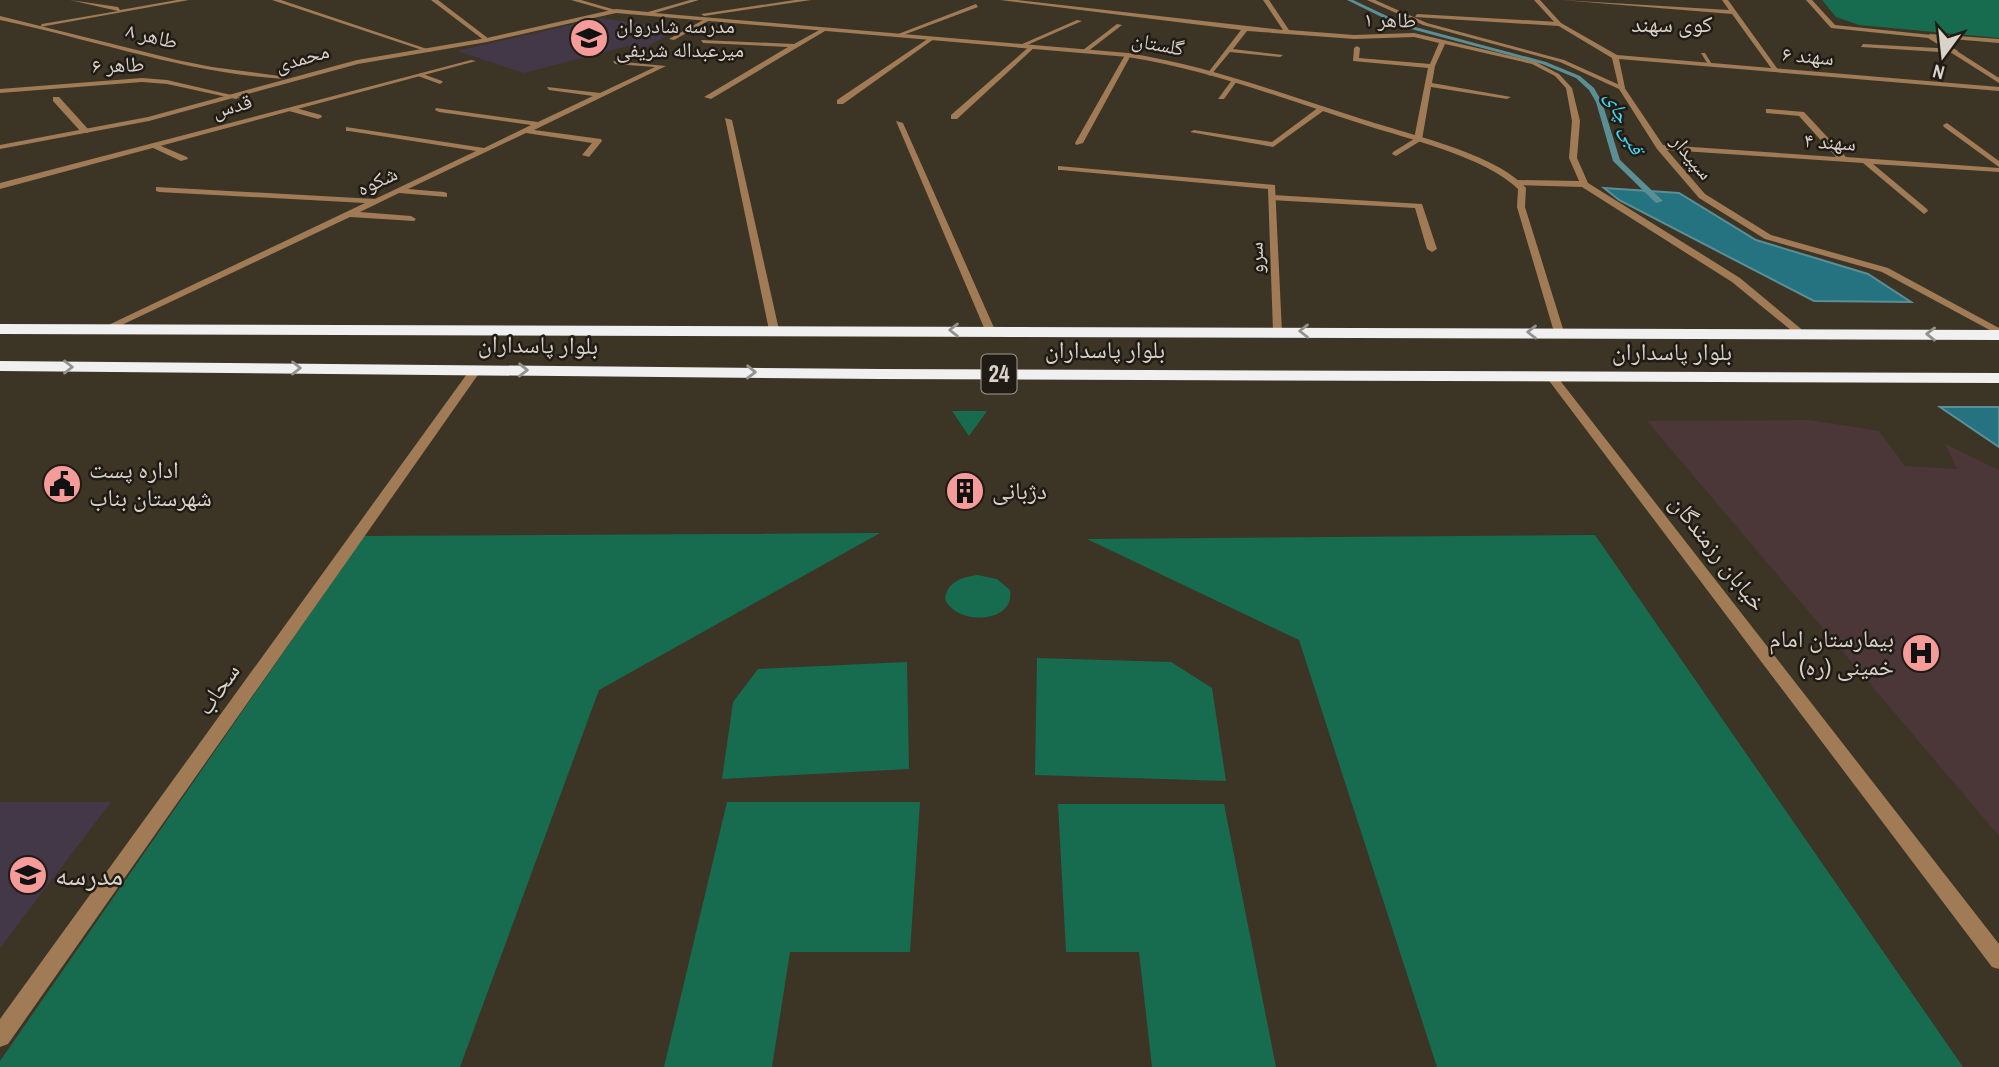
<svg xmlns="http://www.w3.org/2000/svg" width="1999" height="1067" font-family="'Archivo Narrow','Noto Naskh Arabic',sans-serif">
<style>
.education{fill:#423848}
.medical{fill:#4b3737}
.green{fill:#176c4f}
.water{fill:#257280;stroke:#5b8f96;stroke-width:2}
.lines{fill:none;stroke-linecap:round;stroke-linejoin:round}
.stream{fill:#5b8f96;fill-rule:evenodd}
.lane{fill:#a07b56;fill-rule:evenodd}
.street{fill:#a07b56;fill-rule:evenodd}
.highway{fill:#f0f0f0;fill-rule:evenodd}
.oneway{stroke:#92918d}
.labels{text-anchor:middle;stroke-width:5;stroke-linejoin:round;paint-order:stroke}
.far-street-label{font-size:21px;fill:#d8d2c9;stroke:#201c15}
.far-poi-label{font-size:21px;fill:#d8d2c9;stroke:#201c15;text-anchor:start}
.far-water-label{font-size:21px;font-style:italic;fill:#43d7f0;stroke:#201c15}
.far-quarter-label{font-size:23px;fill:#d8d2c9;stroke:#201c15}
.shield{fill:#201c15;stroke:#a19b93;stroke-width:2}
.shield-label{font-size:23px;font-weight:bold;fill:#d8d2c9}
.street-label{font-size:24px;fill:#d8d2c9;stroke:#201c15}
.poi-label{font-size:24px;fill:#d8d2c9;stroke:#201c15;text-anchor:start}
.near-poi-label{font-size:28px;fill:#d8d2c9;stroke:#201c15;text-anchor:start}
</style>
<rect width="100%" height="100%" fill="#3c3425"/>
<g class="education">
<path d="M 601,18 L 679,29 L 645,48 L 628,46 L 524,73 L 457,51 Z"/>
<path d="M 0,802 L 111,802 L 0,948 Z"/>
</g>
<path class="medical" d="M 1810,420 L 1879,431 L 1905,466 L 1957,469 L 1945,444 L 1999,470 L 1999,836 L 1647,421 Z"/>
<g class="green">
<path d="M 1822,0 L 1999,0 L 1999,38 L 1859,25 L 1836,17 Z"/>
<path d="M 952,411 L 987,411 L 969,436 Z"/>
<path d="M 880,533 L 599,690 L 460,1067 L 0,1067 L 0,1061 L 364,536 Z"/>
<path d="M 1595,535 L 1963,1067 L 1437,1067 L 1299,640 L 1087,539 Z"/>
<path d="M 977,575 L 997,579 L 1010,590 C 1016,624 956,626 945,599 C 947,582 962,577 977,575 Z"/>
<path d="M 1037,658 L 1171,662 L 1212,688 L 1226,781 L 1035,775 Z"/>
<path d="M 907,662 L 909,769 L 722,779 L 733,702 L 758,669 Z"/>
<path d="M 727,802 L 920,802 L 910,952 L 790,952 L 772,1067 L 664,1067 Z"/>
<path d="M 1058,804 L 1224,804 L 1276,1067 L 1152,1067 L 1139,952 L 1066,952 Z"/>
</g>
<g class="water">
<path d="M 1604,188 L 1679,193 L 1756,240 L 1868,274 L 1911,302 L 1814,301 L 1619,200 Z"/>
<path d="M 1940,407 L 1999,407 L 1999,447 Z"/>
</g>
<g class="lines">
<path class="stream" d="M 1347,0 L 1353,0 L 1404,24 L 1546,62 L 1580,76 L 1594,88 L 1602,102 L 1620,160 L 1663,201 L 1656,203 L 1613,161 L 1596,102 L 1589,90 L 1576,78 L 1542,64 L 1400,26 Z"/>
<g class="lane">
<path d="M 70,0 L 118,7 L 120,10 L 177,0 L 189,0 L 40,27 L 42,24 L 118,11 Z"/>
<path d="M 272,0 L 281,0 L 433,51 L 428,52 Z"/>
<path d="M 431,0 L 438,0 L 489,39 L 489,41 L 485,41 Z"/>
<path d="M 571,0 L 581,0 L 619,11 L 616,13 Z"/>
<path d="M 1000,0 L 1017,0 L 1283,30 L 1263,0 L 1269,0 L 1289,30 L 1354,35 L 1414,33 L 1536,62 L 1559,74 L 1572,88 L 1580,121 L 1577,158 L 1588,183 L 1740,278 L 1806,333 L 1805,335 L 1797,335 L 1732,282 L 1582,187 L 1515,185 L 1515,181 L 1518,180 L 1579,181 L 1569,158 L 1572,121 L 1566,88 L 1555,76 L 1532,64 L 1445,44 L 1435,66 L 1432,83 L 1511,97 L 1507,99 L 1431,87 L 1422,140 L 1396,156 L 1392,154 L 1393,152 L 1414,139 L 1428,68 L 1353,61 L 1354,48 L 1357,46 L 1360,48 L 1359,58 L 1430,64 L 1439,43 L 1414,37 L 1354,39 L 1247,31 L 1233,49 L 1283,55 L 1280,57 L 1230,52 L 1210,76 L 1207,74 L 1241,30 Z"/>
<path d="M 1367,0 L 1375,0 L 1427,23 L 1564,60 L 1624,87 L 1663,145 L 1836,157 L 1799,116 L 1766,113 L 1766,109 L 1769,109 L 1804,112 L 1846,157 L 1999,168 L 1999,172 L 1873,164 L 1927,209 L 1928,211 L 1924,214 L 1863,163 L 1667,150 L 1705,194 L 1771,235 L 1888,268 L 1999,328 L 1999,335 L 1882,272 L 1765,239 L 1699,198 L 1657,149 L 1619,89 L 1560,62 L 1423,25 Z"/>
<path d="M 1561,0 L 1729,10 L 1722,0 L 1728,0 L 1779,71 L 1774,72 L 1732,14 Z"/>
<path d="M 976,4 L 978,7 L 898,37 L 893,36 Z"/>
<path d="M 1417,14 L 1559,22 L 1562,24 L 1559,26 L 1415,17 Z"/>
<path d="M 705,19 L 710,20 L 674,40 L 669,39 Z"/>
<path d="M 1077,20 L 1082,21 L 1025,46 L 1020,45 Z"/>
<path d="M 1117,24 L 1122,25 L 1087,52 L 1083,52 L 1083,50 Z"/>
<path d="M 823,28 L 825,31 L 711,99 L 704,97 L 788,47 L 703,43 L 701,40 L 794,44 Z"/>
<path d="M 1930,34 L 1999,39 L 1999,43 L 1928,37 Z"/>
<path d="M 929,38 L 934,39 L 843,104 L 837,104 L 837,100 Z"/>
<path d="M 1863,44 L 1955,49 L 1958,51 L 1955,53 L 1861,47 Z"/>
<path d="M 1031,45 L 1036,46 L 957,119 L 951,119 L 951,115 Z"/>
<path d="M 1128,53 L 1131,55 L 1083,143 L 1076,145 L 1075,143 L 1125,55 Z"/>
<path d="M 1701,53 L 1705,53 L 1713,66 L 1709,66 Z"/>
<path d="M 613,61 L 666,66 L 534,130 L 601,139 L 602,141 L 589,157 L 582,155 L 592,143 L 526,133 L 408,189 L 444,192 L 447,193 L 447,197 L 399,193 L 360,212 L 411,216 L 416,219 L 414,221 L 350,217 L 109,331 L 105,332 L 100,329 L 365,203 L 159,192 L 156,191 L 156,187 L 375,199 L 476,151 L 349,131 L 346,131 L 346,127 L 484,148 L 531,125 L 439,112 L 435,110 L 436,108 L 538,122 L 593,96 L 549,90 L 547,87 L 600,93 L 655,67 L 615,64 Z"/>
<path d="M 420,73 L 442,81 L 443,82 L 440,84 L 418,76 Z"/>
<path d="M 142,78 L 167,80 L 240,97 L 236,99 L 167,84 L 142,82 L 0,93 L 0,89 Z"/>
<path d="M 1232,80 L 1237,81 L 1224,99 L 1218,99 Z"/>
<path d="M 53,97 L 59,97 L 88,129 L 88,133 L 82,133 L 53,101 Z"/>
<path d="M 292,107 L 321,115 L 322,117 L 318,119 L 289,111 L 288,109 Z"/>
<path d="M 1319,107 L 1326,109 L 1273,147 L 1190,132 L 1194,130 L 1272,142 Z"/>
<path d="M 725,118 L 732,120 L 779,330 L 774,333 L 769,330 Z"/>
<path d="M 896,121 L 903,123 L 995,330 L 994,332 L 986,332 L 985,330 Z"/>
<path d="M 1947,123 L 1999,161 L 1999,167 L 1944,127 L 1943,125 Z"/>
<path d="M 154,143 L 187,157 L 188,159 L 181,161 L 151,147 L 150,145 Z"/>
<path d="M 1273,195 L 1422,204 L 1437,249 L 1432,252 L 1427,249 L 1415,208 L 1270,200 L 1270,196 Z"/>
</g>
<g class="street">
<path d="M 690,0 L 699,0 L 655,13 L 1128,53 C 1210,66 1286,95 1365,120 C 1408,134 1497,154 1526,188 L 1525,207 L 1564,332 L 1559,335 L 1554,332 L 1517,207 L 1518,189 C 1486,157 1408,139 1365,125 C 1287,100 1210,70 1128,57 L 616,13 L 487,42 L 358,64 L 149,121 L 0,149 L 0,145 L 148,117 L 357,60 L 487,38 L 616,9 L 648,12 Z"/>
<path d="M 795,0 L 811,0 L 704,16 L 701,14 Z"/>
<path d="M 1534,0 L 1540,0 L 1561,23 L 1617,55 L 1999,87 L 1999,91 L 1619,59 L 1625,88 L 1622,90 L 1619,88 L 1612,58 L 1557,25 Z"/>
<path d="M 1806,0 L 1812,0 L 1835,25 L 1932,35 L 1999,78 L 1999,83 L 1928,38 L 1831,28 Z"/>
<path d="M 0,16 L 177,60 L 212,67 L 287,77 L 284,79 C 186,73 95,40 0,20 Z"/>
<path d="M 471,60 L 476,61 L 0,189 L 0,183 Z"/>
<path d="M 1058,166 L 1275,185 L 1282,333 L 1274,333 L 1273,331 L 1268,189 L 1061,170 L 1058,170 Z"/>
<path d="M 476,366 L 482,369 L 8,1044 L 0,1047 L 0,1019 L 472,367 Z"/>
<path d="M 1551,373 L 1555,374 L 1999,944 L 1999,969 L 1992,967 L 1547,378 L 1545,376 Z"/>
</g>
<g class="highway">
<path d="M 0,324 L 1999,330 L 1999,340 L 0,334 Z"/>
<path d="M 0,361 L 880,369 L 1999,373 L 1999,383 L 880,379 L 0,371 Z"/>
</g>
</g>
<defs><path id="oneway-chevron" d="M-2-3.5L2.5 0L-2 3.5" fill="none" stroke-width="1.6" stroke-linecap="round" stroke-linejoin="round" transform="scale(1.75)"/></defs>
<g class="oneway">
<use href="#oneway-chevron" transform="translate(954 330) rotate(-180)"/>
<use href="#oneway-chevron" transform="translate(1304 331) rotate(-180)"/>
<use href="#oneway-chevron" transform="translate(1532 332) rotate(-180)"/>
<use href="#oneway-chevron" transform="translate(1931 334) rotate(-179)"/>
<use href="#oneway-chevron" transform="translate(68 367)"/>
<use href="#oneway-chevron" transform="translate(296 368)"/>
<use href="#oneway-chevron" transform="translate(523 370) rotate(1)"/>
<use href="#oneway-chevron" transform="translate(751 372) rotate(1)"/>
</g>
<defs>
<symbol id="school-disc" viewBox="-11 -11 22 22"><circle r="9.5" fill="#f59b99" stroke="#201c15"/><path d="M0-5L7-2L0 1L-7-2ZM-4 1L0 2.5L4 1V4Q0 6-4 4Z" fill="#111"/></symbol>
<symbol id="civic-disc" viewBox="-11 -11 22 22"><circle r="9.5" fill="#f59b99" stroke="#201c15"/><path d="M-.6-6.5H3V-4.5H.6V-3L4-1V1h2V6H-6V1h2V-1L-.6-3ZM-1.2 2.5V6h2.4V2.5Z" fill="#111"/></symbol>
<symbol id="building-disc" viewBox="-11 -11 22 22"><circle r="9.5" fill="#f59b99" stroke="#201c15"/><path d="M-4-6H4V6H1V3H-1V6H-4ZM-2.5-4.3h1.7v1.8h-1.7ZM.8-4.3h1.7v1.8H.8ZM-2.5-1h1.7V.8h-1.7ZM.8-1h1.7V.8H.8Z" fill="#111"/></symbol>
<symbol id="hospital-disc" viewBox="-11 -11 22 22"><circle r="9.5" fill="#f59b99" stroke="#201c15"/><path d="M-5-5h3v3.5h4V-5h3V5h-3V1.5h-4V5h-3Z" fill="#111"/></symbol>
</defs>
<g fill-rule="evenodd">
<use href="#school-disc" x="567" y="16" width="44" height="44"/>
<use href="#civic-disc" x="40" y="462" width="44" height="44"/>
<use href="#building-disc" x="943" y="469" width="44" height="44"/>
<use href="#hospital-disc" x="1899" y="631" width="44" height="44"/>
<use href="#school-disc" x="6" y="853" width="44" height="44"/>
</g>
<g class="labels">
<g class="far-street-label">
<text transform="translate(1390 20) rotate(1)" y="7">طاهر ۱</text>
<text transform="translate(152 36) rotate(14)" y="7">طاهر ۸</text>
<text transform="translate(1158 44) rotate(11)" y="7">گلستان</text>
<text transform="translate(1808 56) rotate(5)" y="7">سهند ۶</text>
<text transform="translate(302 58) rotate(-16)" y="7">محمدی</text>
<text transform="translate(118 65) rotate(-2)" y="7">طاهر ۶</text>
<text transform="translate(232 106) rotate(-15)" y="7">قدس</text>
<text transform="translate(1830 142) rotate(4)" y="7">سهند ۴</text>
<text transform="translate(1692 157) rotate(50)" y="7">سپیدار</text>
<text transform="translate(377 181) rotate(-25)" y="7">شکوه</text>
<text transform="translate(1256 258) rotate(-92)" y="7">سرو</text>
</g>
<g class="far-poi-label">
<text x="616" y="33">مدرسه شادروان<tspan x="616" dy="24">میرعبداله شریفی</tspan></text>
</g>
<g class="far-water-label">
<text transform="translate(1625 123) rotate(66)" y="7">قبی چای</text>
</g>
<g class="far-quarter-label">
<text x="1672" y="32">کوی سهند</text>
</g>
<rect class="shield" x="981.5" y="354.5" width="35" height="39" rx="5"/>
<g class="shield-label">
<text x="999" y="382">24</text>
</g>
<g class="street-label">
<text transform="translate(538 345) rotate(1)" y="8">بلوار پاسداران</text>
<text x="1105" y="358">بلوار پاسداران</text>
<text x="1672" y="360">بلوار پاسداران</text>
<text transform="translate(1718 553) rotate(52)" y="8">خیابان رزمندگان</text>
<text transform="translate(218 689) rotate(-55)" y="8">سحاب</text>
</g>
<g class="poi-label">
<text x="89" y="478">اداره پست<tspan x="89" dy="28">شهرستان بناب</tspan></text>
<text x="992" y="499">دژبانی</text>
<text x="1894" y="647" text-anchor="end">بیمارستان امام<tspan x="1894" dy="28">خمینی (ره)</tspan></text>
</g>
<g class="near-poi-label">
<text x="55" y="885">مدرسه</text>
</g>
</g>
<g transform="translate(1943 56) rotate(195)" stroke="#201c15" stroke-width="5" paint-order="stroke">
<path d="M0-5L12 26L0 18L-12 26Z" fill="#d8d2c9"/>
<text y="-10" font-size="19" font-weight="bold" text-anchor="middle" fill="#d8d2c9">N</text>
</g>
</svg>
